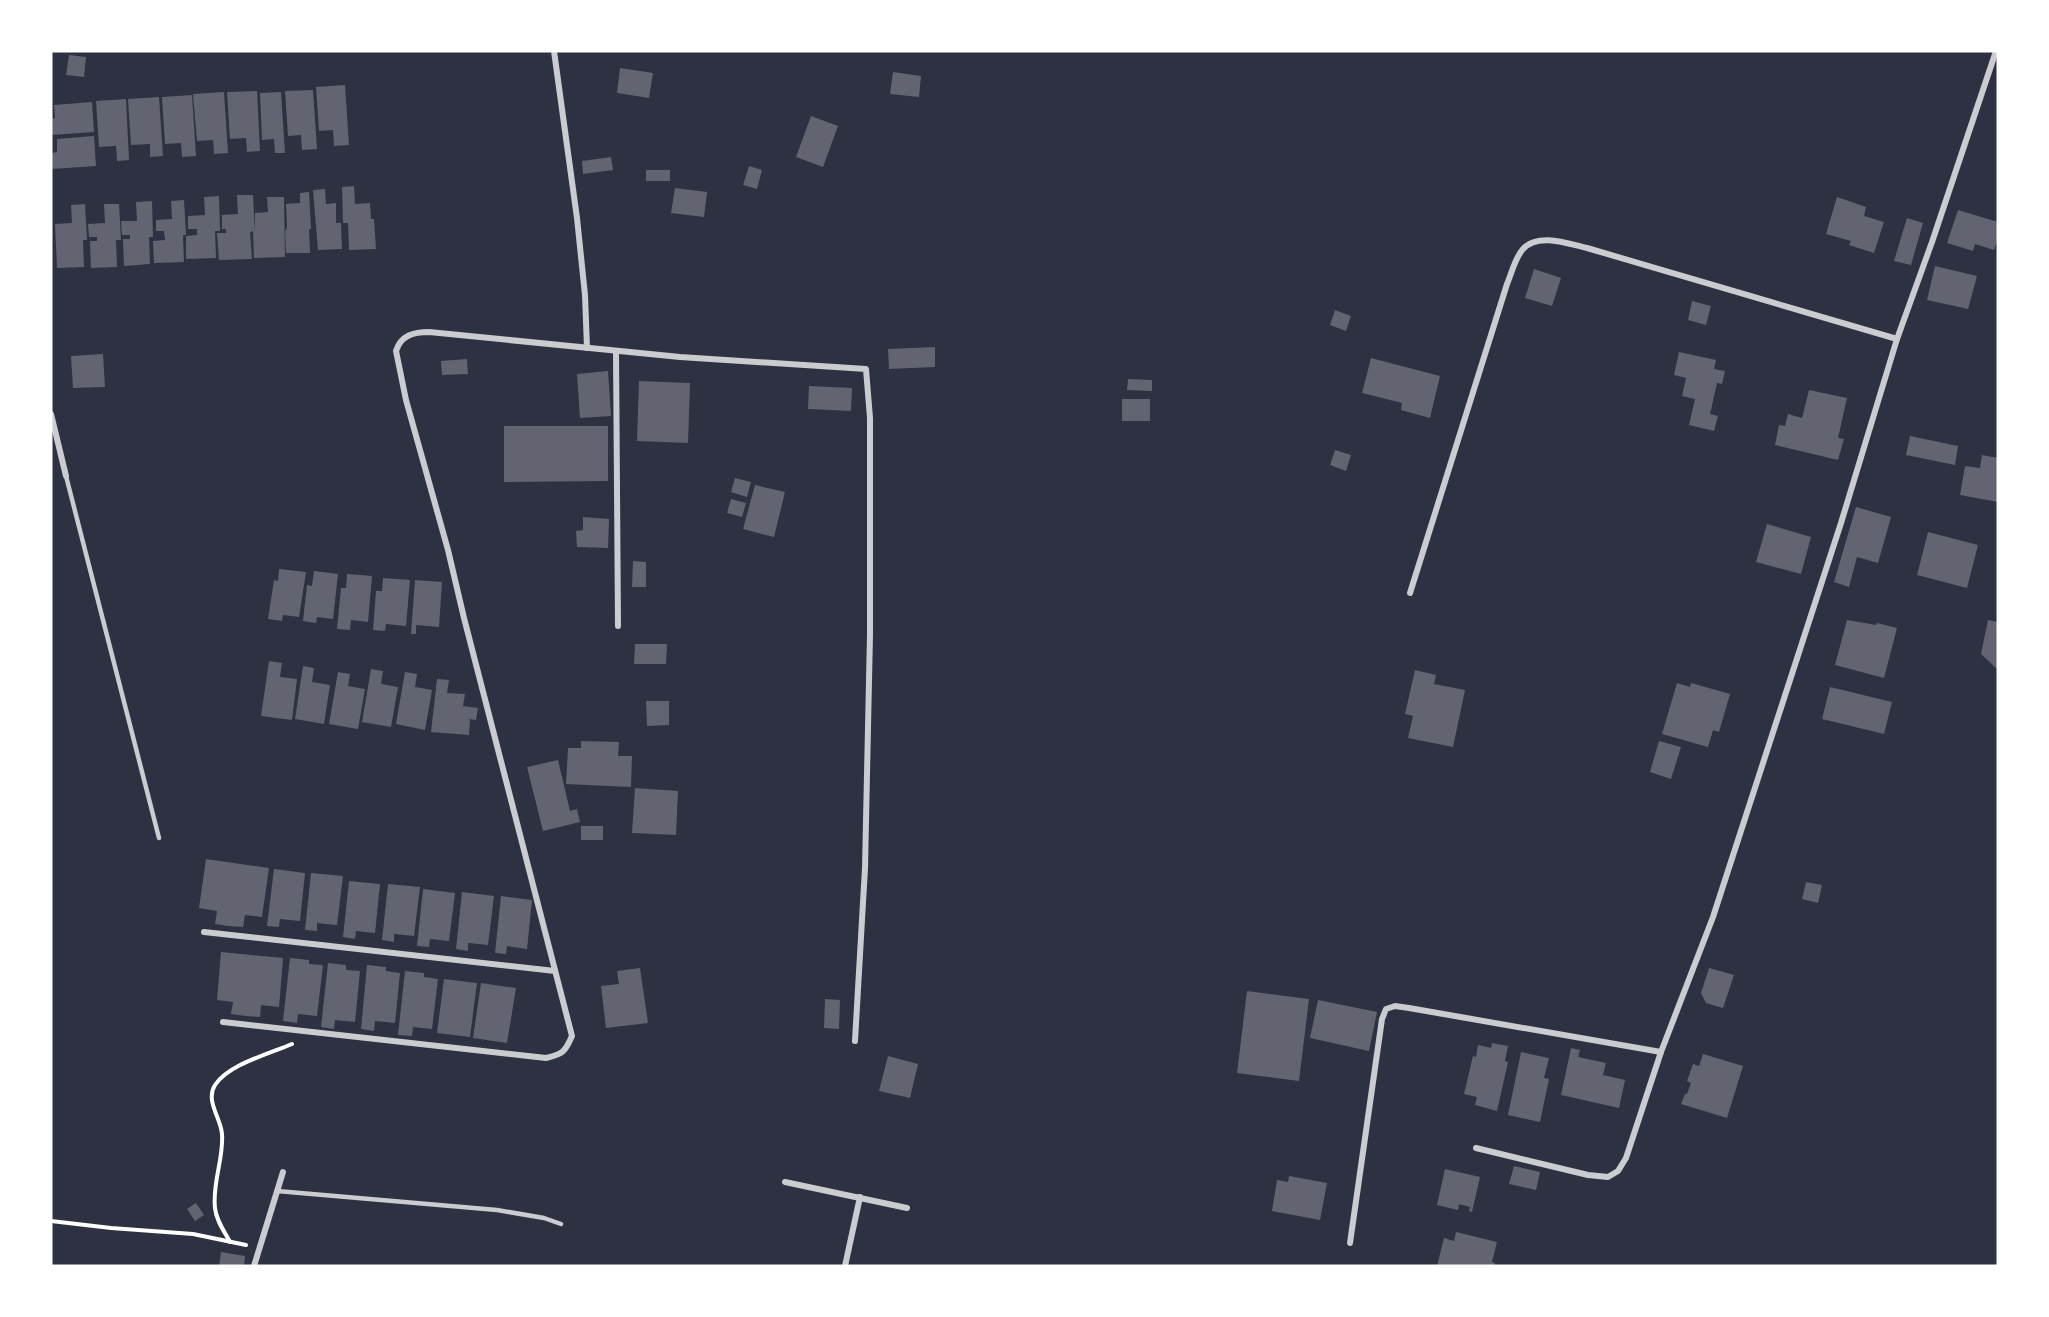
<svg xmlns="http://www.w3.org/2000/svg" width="2049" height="1317" font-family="Montserrat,sans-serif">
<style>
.building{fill:#626471}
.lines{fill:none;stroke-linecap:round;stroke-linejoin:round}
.path{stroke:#fff;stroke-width:4}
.service{stroke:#caccd0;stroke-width:4.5}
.minor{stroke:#caccd0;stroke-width:6}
</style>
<rect width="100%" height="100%" fill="#2d3142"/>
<g class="building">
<path d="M 69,55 L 86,57 L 84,77 L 66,75 Z"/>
<path d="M 620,68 L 653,73 L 649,98 L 617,93 Z"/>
<path d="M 893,72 L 921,76 L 919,97 L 890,94 Z"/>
<path d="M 345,85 L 349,145 L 334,146 L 333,130 L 319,131 L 316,87 Z"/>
<path d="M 313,90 L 317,149 L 302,150 L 301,135 L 288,136 L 285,91 Z"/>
<path d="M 257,91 L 260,151 L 247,152 L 246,138 L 230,139 L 227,92 Z"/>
<path d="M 224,92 L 228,153 L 214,154 L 213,140 L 197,141 L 193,94 Z"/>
<path d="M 281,92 L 285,153 L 275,153 L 274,139 L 262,140 L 260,93 Z"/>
<path d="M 192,95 L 196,156 L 182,157 L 181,143 L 165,144 L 162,97 Z"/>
<path d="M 159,97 L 163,156 L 150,157 L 150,144 L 131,145 L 128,99 Z"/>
<path d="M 126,99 L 129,160 L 117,161 L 116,146 L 99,147 L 96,101 Z"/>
<path d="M 92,102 L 94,132 L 51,135 L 51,119 L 55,118 L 54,105 Z"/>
<path d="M 811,116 L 838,126 L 823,167 L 796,157 Z"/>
<path d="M 94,136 L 96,166 L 51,169 L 51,153 L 57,152 L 57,139 Z"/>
<path d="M 611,157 L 613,170 L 583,174 L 582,161 Z"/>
<path d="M 749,166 L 762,170 L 757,189 L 743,185 Z"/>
<rect x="646" y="170" width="24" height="11"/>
<path d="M 354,186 L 355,204 L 370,203 L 371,219 L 374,219 L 376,249 L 349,250 L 348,223 L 343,223 L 342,187 Z"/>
<path d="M 675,188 L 707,192 L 704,217 L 671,213 Z"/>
<path d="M 325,189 L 326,204 L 336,203 L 336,223 L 341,223 L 342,249 L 318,250 L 313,190 Z"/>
<path d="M 309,192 L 311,229 L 309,229 L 310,253 L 286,253 L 285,230 L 286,231 L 287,226 L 286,204 L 300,203 L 300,193 Z"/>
<path d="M 237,195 L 253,195 L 255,232 L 255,213 L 268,212 L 267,197 L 284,197 L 285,257 L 254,258 L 253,231 L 250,232 L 252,259 L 219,260 L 217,233 L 226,233 L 226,229 L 222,229 L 222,215 L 238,214 Z"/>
<path d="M 219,196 L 220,231 L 215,231 L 216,258 L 186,259 L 186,236 L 197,235 L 197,229 L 188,229 L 188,216 L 205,215 L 204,197 Z"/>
<path d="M 1837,197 L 1866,207 L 1864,216 L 1884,222 L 1874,253 L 1849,245 L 1851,241 L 1826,234 Z"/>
<path d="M 184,200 L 186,235 L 183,235 L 184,262 L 154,263 L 153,241 L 165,240 L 164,231 L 156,231 L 156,220 L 172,219 L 171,201 Z"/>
<path d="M 152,201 L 153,237 L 149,237 L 150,264 L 124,266 L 123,239 L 130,239 L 130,235 L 122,235 L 121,221 L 137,221 L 136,202 Z"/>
<path d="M 85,204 L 87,240 L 83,240 L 84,267 L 57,268 L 55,224 L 72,223 L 71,205 Z"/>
<path d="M 104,204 L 119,204 L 121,240 L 116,240 L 117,267 L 91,268 L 90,241 L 97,241 L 97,237 L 89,237 L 88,224 L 105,223 Z"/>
<path d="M 1958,210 L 1998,222 L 1998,238 L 1994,250 L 1975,244 L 1973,251 L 1947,243 Z"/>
<path d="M 1907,218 L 1923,223 L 1911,265 L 1894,261 Z"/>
<path d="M 1935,266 L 1977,276 L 1968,309 L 1927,300 Z"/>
<path d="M 1534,269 L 1561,278 L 1552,306 L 1525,298 Z"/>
<path d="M 1692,301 L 1711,306 L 1706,325 L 1688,320 Z"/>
<path d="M 1335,310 L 1351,316 L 1346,331 L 1330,325 Z"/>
<path d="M 935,347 L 935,367 L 889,369 L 888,349 Z"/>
<path d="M 1679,352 L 1716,360 L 1714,369 L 1725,371 L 1722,384 L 1717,383 L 1710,414 L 1718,416 L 1714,431 L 1689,425 L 1695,399 L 1682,396 L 1686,378 L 1674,375 Z"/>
<path d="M 103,354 L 105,387 L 73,388 L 71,356 Z"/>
<path d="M 1371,358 L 1440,376 L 1430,418 L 1401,410 L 1402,403 L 1362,393 Z"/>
<path d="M 467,359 L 468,374 L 442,375 L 441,361 Z"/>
<path d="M 608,371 L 611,416 L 580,418 L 577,374 Z"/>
<path d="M 1128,379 L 1152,380 L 1152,391 L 1127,390 Z"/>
<path d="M 639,381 L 690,383 L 688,443 L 637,441 Z"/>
<path d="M 809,386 L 852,388 L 851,411 L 808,409 Z"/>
<path d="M 1809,390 L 1847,398 L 1838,438 L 1844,439 L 1838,460 L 1775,445 L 1779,425 L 1785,426 L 1788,414 L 1802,418 Z"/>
<rect x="1122" y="399" width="28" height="22"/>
<path d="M 504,426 L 608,426 L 608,481 L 504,482 Z"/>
<path d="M 1910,436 L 1958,446 L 1955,465 L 1906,455 Z"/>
<path d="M 1335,450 L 1351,455 L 1346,471 L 1330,465 Z"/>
<path d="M 1982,455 L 1998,458 L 1998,502 L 1960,495 L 1965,466 L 1980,468 Z"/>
<path d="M 735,478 L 751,482 L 747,497 L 731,492 Z"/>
<path d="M 755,485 L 785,492 L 774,537 L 743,529 Z"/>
<path d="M 731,499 L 746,503 L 742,517 L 727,513 Z"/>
<path d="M 1856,507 L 1891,517 L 1878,563 L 1857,557 L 1849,587 L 1834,582 Z"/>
<path d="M 583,517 L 609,519 L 608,548 L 577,547 L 576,531 L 583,530 Z"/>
<path d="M 1767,524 L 1811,537 L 1801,574 L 1756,562 Z"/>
<path d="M 1928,532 L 1978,545 L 1967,588 L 1917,575 Z"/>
<path d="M 633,561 L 646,562 L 646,587 L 632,587 Z"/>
<path d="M 279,569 L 306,572 L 299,617 L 283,615 L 282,621 L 268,619 L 274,580 L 278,581 Z"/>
<path d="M 314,571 L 338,574 L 333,619 L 317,617 L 316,623 L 303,621 L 307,585 L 312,586 Z"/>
<path d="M 347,574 L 372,576 L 368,622 L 351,620 L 350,630 L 337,629 L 341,588 L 346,588 Z"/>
<path d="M 383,578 L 410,580 L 406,626 L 386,624 L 385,631 L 373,630 L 376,591 L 382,591 Z"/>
<path d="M 415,580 L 442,582 L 439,627 L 416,625 L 416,634 L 411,634 Z"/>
<path d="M 1847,620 L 1876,625 L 1877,623 L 1897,628 L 1884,678 L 1835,665 Z"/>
<path d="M 1988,620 L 1998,622 L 1998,670 L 1981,654 Z"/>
<path d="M 635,644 L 667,644 L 666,664 L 634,664 Z"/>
<path d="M 269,661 L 282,663 L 280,677 L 297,679 L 292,720 L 261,716 Z"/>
<path d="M 303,666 L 314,668 L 312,682 L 330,685 L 324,724 L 295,719 Z"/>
<path d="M 371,669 L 383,671 L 381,684 L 398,687 L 391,727 L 362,722 Z"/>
<path d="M 1415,670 L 1436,675 L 1434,684 L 1465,690 L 1453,747 L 1408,738 L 1413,716 L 1405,714 Z"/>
<path d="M 338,672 L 350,674 L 348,686 L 365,689 L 358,729 L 329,724 Z"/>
<path d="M 405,672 L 417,674 L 415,687 L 432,690 L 425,730 L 396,724 Z"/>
<path d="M 437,679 L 449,680 L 447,693 L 465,694 L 463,706 L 478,708 L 476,720 L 470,719 L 469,735 L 431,732 Z"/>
<path d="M 1677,683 L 1690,687 L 1691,683 L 1730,694 L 1719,732 L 1713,730 L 1708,747 L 1662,734 Z"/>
<path d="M 1830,687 L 1892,702 L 1884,734 L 1822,719 Z"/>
<path d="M 646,701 L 669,701 L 669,725 L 647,726 Z"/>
<path d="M 581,741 L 619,742 L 618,756 L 632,756 L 631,787 L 566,784 L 568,748 L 581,748 Z"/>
<path d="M 1659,741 L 1681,747 L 1671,779 L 1650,772 Z"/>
<path d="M 558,760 L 570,811 L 577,809 L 580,822 L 543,831 L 527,767 Z"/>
<path d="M 635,788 L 678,791 L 676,835 L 632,833 Z"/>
<rect x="581" y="826" width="22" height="14"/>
<path d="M 206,859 L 269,868 L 262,917 L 245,915 L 243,927 L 228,926 L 215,924 L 217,911 L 199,908 Z"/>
<path d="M 274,869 L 305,873 L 300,921 L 280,919 L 279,927 L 267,926 Z"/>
<path d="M 311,873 L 343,876 L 337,925 L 317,923 L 317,931 L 305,930 Z"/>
<path d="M 349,881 L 380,884 L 375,933 L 356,931 L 355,939 L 343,937 Z"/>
<path d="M 1806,882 L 1822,885 L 1818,903 L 1802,899 Z"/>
<path d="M 388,884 L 420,887 L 414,936 L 394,934 L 394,942 L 382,940 Z"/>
<path d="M 423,889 L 455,893 L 449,941 L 430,939 L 429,947 L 417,946 Z"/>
<path d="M 462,892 L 494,896 L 488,945 L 468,943 L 468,951 L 456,949 Z"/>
<path d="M 501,896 L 532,900 L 527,949 L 507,946 L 506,954 L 495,953 Z"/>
<path d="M 221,952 L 283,958 L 279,1007 L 261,1005 L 260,1017 L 246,1016 L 231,1014 L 233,1002 L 217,1000 Z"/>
<path d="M 290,958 L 309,960 L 309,964 L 323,965 L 317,1016 L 298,1014 L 297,1023 L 283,1021 Z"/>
<path d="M 328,963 L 346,965 L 346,970 L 360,971 L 355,1022 L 335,1020 L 334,1029 L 321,1027 Z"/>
<path d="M 367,965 L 386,967 L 386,971 L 400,973 L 395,1023 L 375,1021 L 374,1031 L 361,1029 Z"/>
<path d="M 640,968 L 648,1023 L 606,1028 L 601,986 L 619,984 L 617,971 Z"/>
<path d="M 1709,968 L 1734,975 L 1723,1008 L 1706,1003 L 1701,993 Z"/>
<path d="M 405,971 L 424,973 L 424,977 L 438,979 L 432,1029 L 413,1027 L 412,1036 L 398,1035 Z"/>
<path d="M 444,979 L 477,983 L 470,1037 L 437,1033 Z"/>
<path d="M 481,983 L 516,988 L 507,1043 L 473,1038 Z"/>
<path d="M 1247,991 L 1309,999 L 1299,1081 L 1237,1073 Z"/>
<path d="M 825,999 L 840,1000 L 839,1029 L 824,1028 Z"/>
<path d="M 1318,1000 L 1377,1012 L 1369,1051 L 1310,1038 Z"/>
<path d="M 1492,1043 L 1508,1046 L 1505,1061 L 1508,1062 L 1497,1111 L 1475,1105 L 1477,1097 L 1464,1094 L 1473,1056 L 1476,1057 L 1478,1045 L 1491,1048 Z"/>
<path d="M 1571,1048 L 1580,1050 L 1578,1057 L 1606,1063 L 1603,1075 L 1625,1080 L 1619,1108 L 1561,1095 Z"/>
<path d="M 1521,1052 L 1549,1058 L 1544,1078 L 1549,1079 L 1540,1122 L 1508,1115 Z"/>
<path d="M 1703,1054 L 1743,1066 L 1727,1118 L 1681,1104 L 1685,1094 L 1687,1094 L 1691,1083 L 1687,1081 L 1693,1064 L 1699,1066 Z"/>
<path d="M 888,1056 L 918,1064 L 910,1098 L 879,1091 Z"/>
<path d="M 1514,1166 L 1540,1172 L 1536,1190 L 1509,1184 Z"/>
<path d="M 1445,1169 L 1480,1177 L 1472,1212 L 1469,1211 L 1470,1207 L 1459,1204 L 1458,1210 L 1437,1205 Z"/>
<path d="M 1289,1176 L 1327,1183 L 1320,1220 L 1272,1211 L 1277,1180 L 1288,1182 Z"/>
<path d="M 196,1203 L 204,1215 L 195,1221 L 187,1209 Z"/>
<path d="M 1456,1232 L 1497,1242 L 1492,1262 L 1495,1263 L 1494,1266 L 1437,1266 L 1444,1238 L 1454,1241 Z"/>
<path d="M 221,1252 L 245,1256 L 244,1266 L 219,1266 Z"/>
</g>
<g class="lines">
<g class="path">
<path d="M 51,1221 L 111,1228 L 193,1234 L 246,1245"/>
<path d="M 230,1242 C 224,1231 216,1220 215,1208 C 212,1183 224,1158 222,1134 C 221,1118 205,1101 215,1085 C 229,1064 269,1054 292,1044"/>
</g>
<g class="service">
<path d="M 66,476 L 159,838"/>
<path d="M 277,1191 L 497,1210 L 544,1218 L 561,1224"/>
</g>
<g class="minor">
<path d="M 554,51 L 577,218 L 585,295 L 587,348"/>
<path d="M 616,351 L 618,626"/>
<path d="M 51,414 L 66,476"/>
<path d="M 1410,593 L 1507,284 C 1512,272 1515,258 1523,249 C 1538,232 1569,244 1587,248 L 1897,339"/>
<path d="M 204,932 L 555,971"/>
<path d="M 223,1022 L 546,1058 C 563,1054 565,1052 572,1036 L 464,618 L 448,550 L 406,400 L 396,351 C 401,335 414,332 429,332 L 680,357 L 866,369 L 870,418 L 870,634 L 865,868 L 855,1041"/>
<path d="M 1476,1148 L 1588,1175 L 1608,1177 L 1618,1171 L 1626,1158 L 1661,1052 L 1713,917 L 1841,523 L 1897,339 L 1932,242 L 1996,51"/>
<path d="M 785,1182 L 907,1208"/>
<path d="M 1350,1243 L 1382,1019 L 1386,1009 L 1395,1006 L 1409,1008 L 1661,1052"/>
<path d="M 254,1266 L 283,1172"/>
<path d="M 845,1266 L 860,1197"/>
</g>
</g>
<rect width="2049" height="1317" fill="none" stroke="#ffffff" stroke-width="105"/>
</svg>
